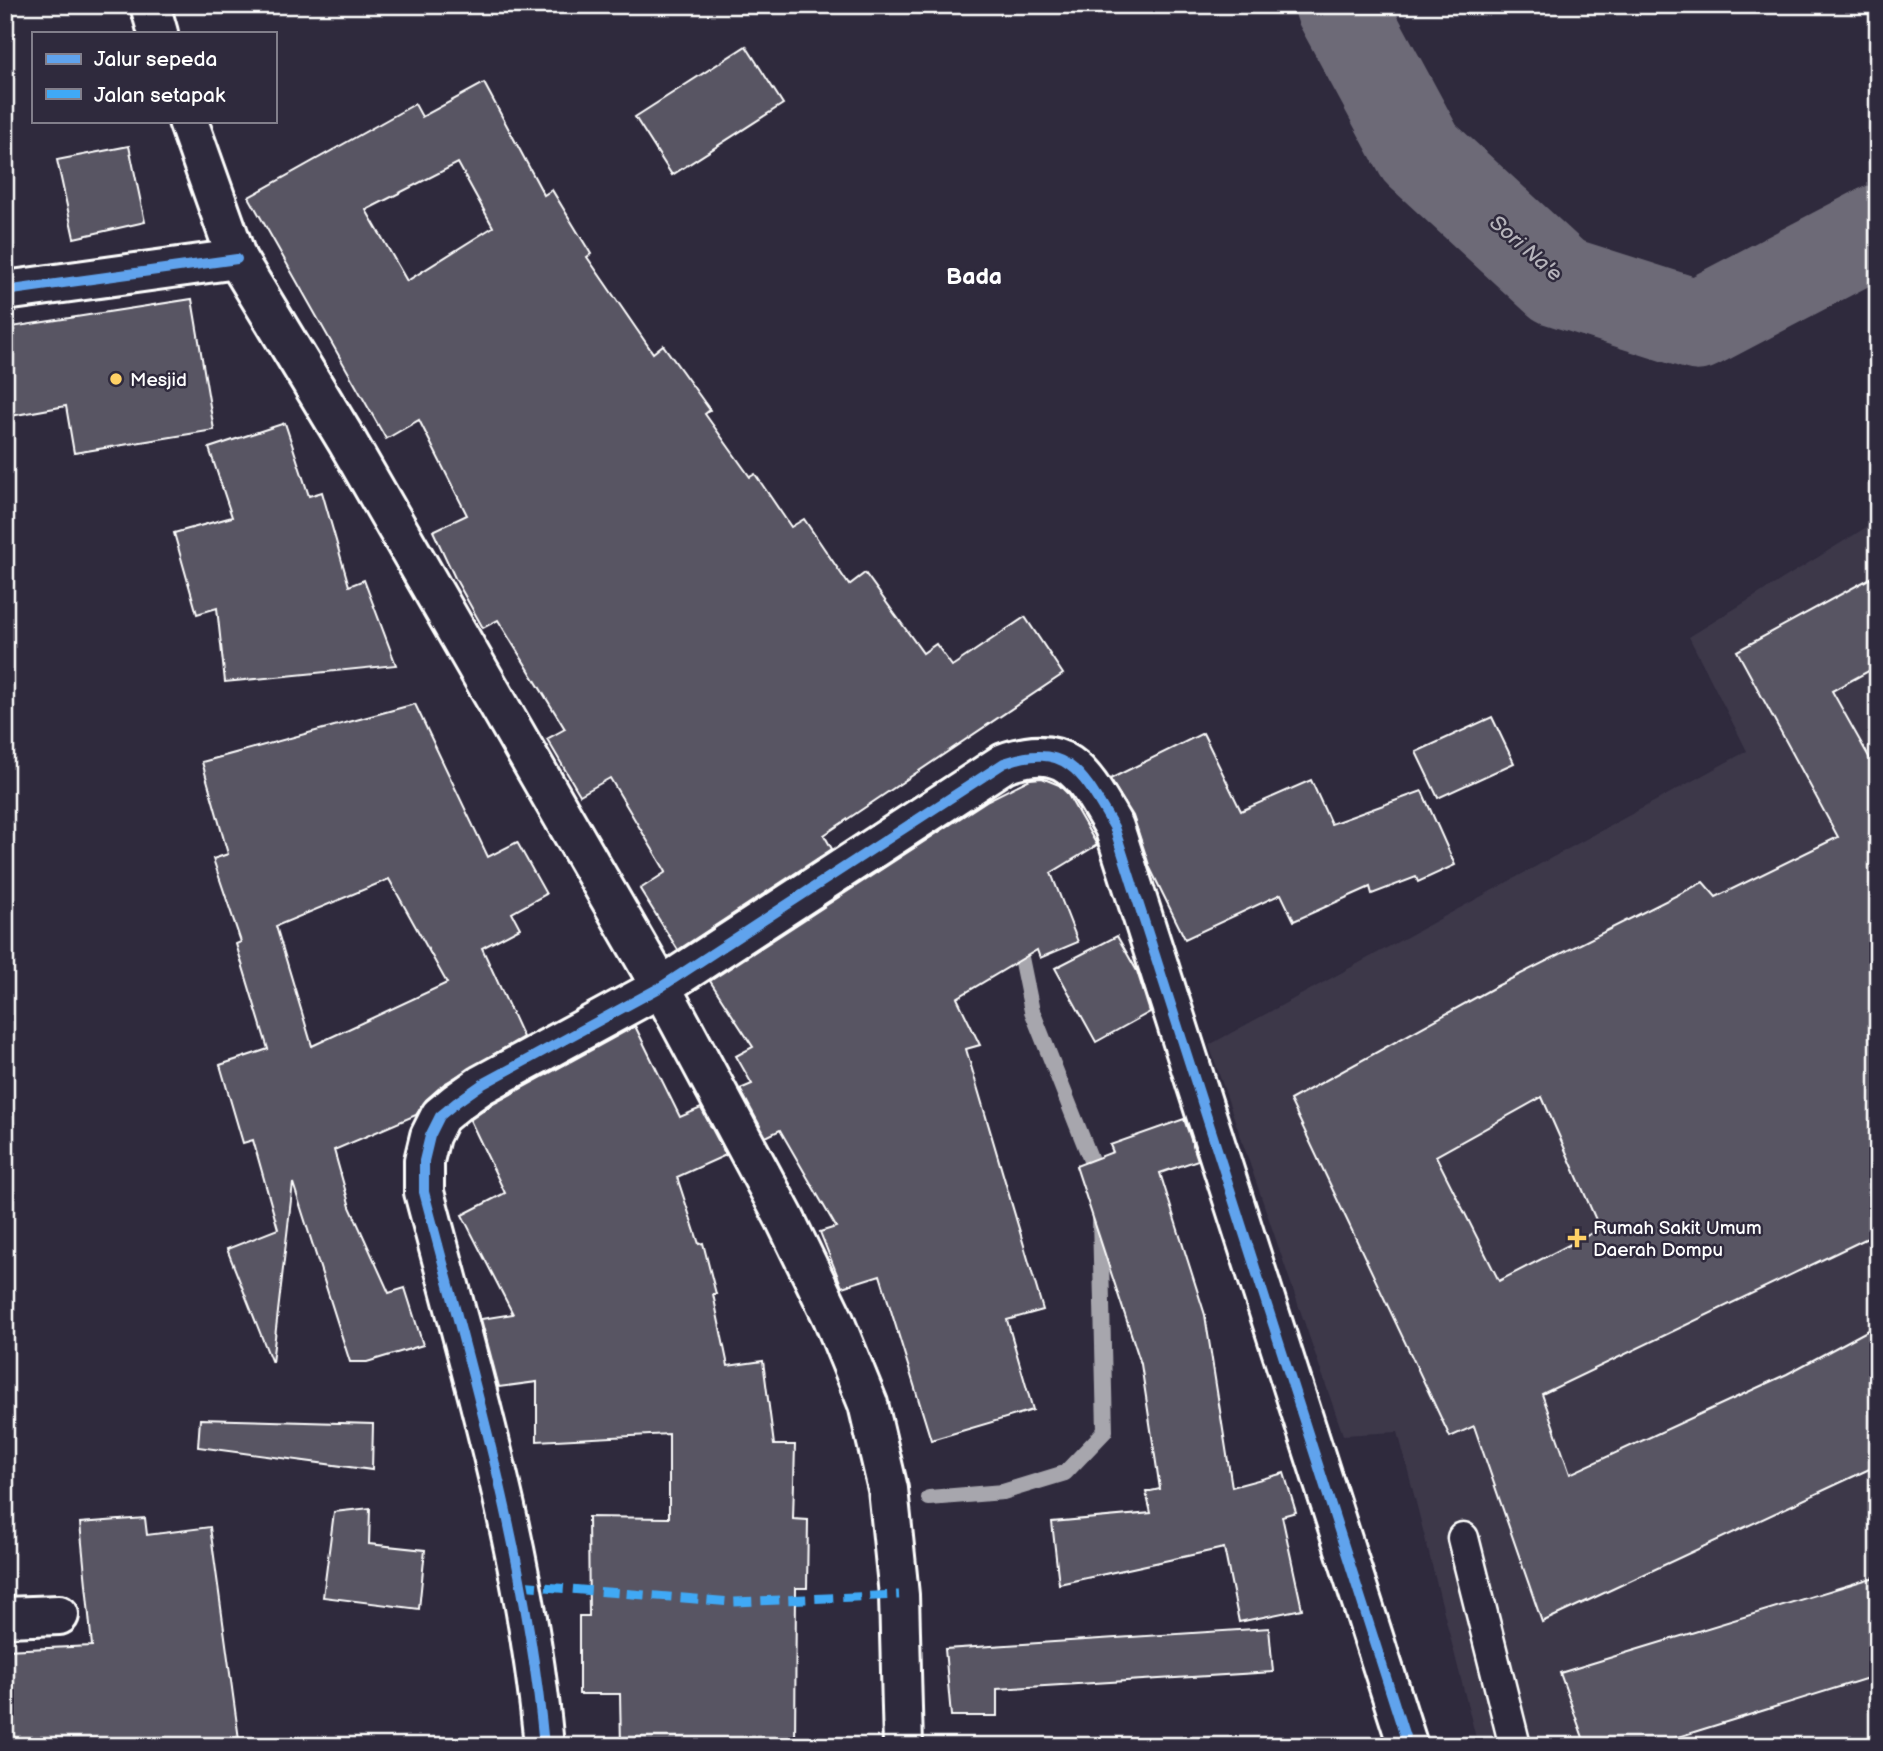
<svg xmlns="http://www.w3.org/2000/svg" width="1883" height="1751" font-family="'Balsamiq Sans',sans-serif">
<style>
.built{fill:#3c3749}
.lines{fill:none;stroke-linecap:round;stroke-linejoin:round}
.stream{stroke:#a7a6ad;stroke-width:16}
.river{stroke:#6d6a77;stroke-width:91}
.building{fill:#595564;stroke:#fff;stroke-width:2;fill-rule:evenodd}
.service-casing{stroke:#fff;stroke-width:35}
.minor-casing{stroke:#fff;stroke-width:44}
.secondary-casing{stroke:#fff;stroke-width:44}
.service{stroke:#2f2a3d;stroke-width:30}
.minor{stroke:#2f2a3d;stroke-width:38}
.secondary{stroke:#2f2a3d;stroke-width:38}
.quiet{stroke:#3fa9f5;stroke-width:9;stroke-dasharray:18 9;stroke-linecap:butt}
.cycleway-casing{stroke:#2f2a3d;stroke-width:15}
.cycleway{stroke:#60a3ed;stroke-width:10}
.poi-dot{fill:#ffd166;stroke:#2f2a3d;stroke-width:2.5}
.labels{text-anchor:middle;stroke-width:5;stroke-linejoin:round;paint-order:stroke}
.poi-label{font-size:19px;fill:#fff;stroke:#2f2a3d;text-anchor:start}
.water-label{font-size:21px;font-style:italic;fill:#b6b4bb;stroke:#2f2a3d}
.quarter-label{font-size:23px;font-weight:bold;fill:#fff;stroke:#2f2a3d}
</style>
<rect width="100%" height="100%" fill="#2f2a3d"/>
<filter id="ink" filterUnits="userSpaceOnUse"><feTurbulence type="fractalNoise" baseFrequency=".0143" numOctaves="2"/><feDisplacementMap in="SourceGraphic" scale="14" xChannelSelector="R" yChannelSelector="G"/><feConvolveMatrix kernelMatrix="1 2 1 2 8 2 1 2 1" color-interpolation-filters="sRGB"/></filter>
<g filter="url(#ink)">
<path class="built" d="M 1878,520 L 1878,1746 L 1478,1746 L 1398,1432 L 1343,1435 L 1209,1045 L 1747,751 L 1689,637 Z"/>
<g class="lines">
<g class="stream">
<path d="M 1017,938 L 1032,1011 L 1098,1178"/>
<path d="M 929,1498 L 1003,1492 L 1065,1473 L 1105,1431 L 1100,1217"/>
</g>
<path class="river" d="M 1340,5 L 1420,153 L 1559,281 L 1697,325 L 1878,230"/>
</g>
<g class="building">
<path d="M 746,46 L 783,104 L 672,175 L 635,117 Z"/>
<path d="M 484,83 L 544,195 L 552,190 L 591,254 L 587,257 L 653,353 L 663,345 L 710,410 L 705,414 L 750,477 L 755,474 L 791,527 L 804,519 L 849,585 L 865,573 L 923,653 L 936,644 L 952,666 L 1025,617 L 1063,674 L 824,835 L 832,849 L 678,950 L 640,889 L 666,872 L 610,778 L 580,795 L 547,739 L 565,729 L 498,620 L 483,628 L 456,580 L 433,531 L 467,515 L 419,420 L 386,439 L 249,197 L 415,104 L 422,117 ZM 458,163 L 493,227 L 407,281 L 366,210 Z"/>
<path d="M 129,146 L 145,222 L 74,238 L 57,160 Z"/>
<path d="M 192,299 L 214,430 L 74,453 L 66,406 L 5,417 L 5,328 Z"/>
<path d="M 285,423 L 309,496 L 322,492 L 349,586 L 364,580 L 396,665 L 225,682 L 217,608 L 197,614 L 174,533 L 232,517 L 209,448 Z"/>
<path d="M 1878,574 L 1878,666 L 1832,691 L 1878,773 L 1878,1233 L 1542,1394 L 1570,1474 L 1787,1374 L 1878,1325 L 1878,1465 L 1542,1622 L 1474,1426 L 1450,1437 L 1290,1100 L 1495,987 L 1703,882 L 1716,897 L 1838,837 L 1737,651 ZM 1542,1097 L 1600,1229 L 1499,1281 L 1436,1156 Z"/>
<path d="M 415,704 L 488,857 L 517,842 L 546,894 L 512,913 L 520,928 L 482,948 L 523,1037 L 444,1084 L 426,1100 L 416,1115 L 334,1150 L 350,1207 L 389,1293 L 405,1288 L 423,1345 L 367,1362 L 350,1362 L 293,1183 L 272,1363 L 227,1249 L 278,1229 L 253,1140 L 243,1143 L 220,1065 L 268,1049 L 236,944 L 241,942 L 213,859 L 228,854 L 202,762 ZM 389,879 L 447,983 L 312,1046 L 276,926 Z"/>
<path d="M 1492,717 L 1514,763 L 1438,798 L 1416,752 Z"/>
<path d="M 1203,733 L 1241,811 L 1311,780 L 1331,824 L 1422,791 L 1455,865 L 1418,882 L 1416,877 L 1372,894 L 1370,887 L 1294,921 L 1281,894 L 1185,939 L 1150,868 L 1133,816 L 1110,779 Z"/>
<path d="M 1042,778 L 1059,785 L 1067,793 L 1097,845 L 1051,873 L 1078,942 L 1040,958 L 1037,950 L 957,998 L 980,1045 L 966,1049 L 1043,1310 L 1007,1320 L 1033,1410 L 931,1440 L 880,1275 L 842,1287 L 820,1232 L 836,1227 L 780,1130 L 766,1137 L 740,1089 L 752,1084 L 736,1056 L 753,1047 L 710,981 L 988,800 L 1030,779 Z"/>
<path d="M 1117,936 L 1137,971 L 1150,1012 L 1096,1042 L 1055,968 Z"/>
<path d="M 635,1026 L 680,1117 L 701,1108 L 726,1155 L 677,1177 L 699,1244 L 703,1243 L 716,1294 L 713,1294 L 728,1366 L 763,1361 L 774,1445 L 795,1445 L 793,1519 L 808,1520 L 807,1588 L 796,1588 L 795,1746 L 621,1746 L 620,1694 L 579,1694 L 579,1616 L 589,1616 L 588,1517 L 669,1518 L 669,1434 L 537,1441 L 537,1382 L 499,1387 L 481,1319 L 513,1314 L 462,1215 L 505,1193 L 470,1120 L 493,1104 Z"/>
<path d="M 1184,1119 L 1198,1160 L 1160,1173 L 1205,1315 L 1232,1487 L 1284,1473 L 1296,1512 L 1282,1516 L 1302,1609 L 1239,1622 L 1224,1548 L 1059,1584 L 1052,1522 L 1151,1513 L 1146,1492 L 1160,1489 L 1141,1364 L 1076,1166 L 1113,1152 L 1110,1145 Z"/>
<path d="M 200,1419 L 373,1424 L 372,1470 L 198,1447 Z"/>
<path d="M 370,1508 L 369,1544 L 425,1550 L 419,1609 L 323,1597 L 334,1512 Z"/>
<path d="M 145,1518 L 147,1535 L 210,1527 L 239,1739 L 170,1746 L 5,1746 L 5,1650 L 92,1646 L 80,1523 Z"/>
<path d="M 1878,1576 L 1878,1675 L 1649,1746 L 1586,1746 L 1560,1673 Z"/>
<path d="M 1269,1628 L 1273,1672 L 997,1689 L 997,1716 L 951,1716 L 945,1649 Z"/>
</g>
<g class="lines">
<defs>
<path id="service" d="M 1463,1538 L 1515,1746"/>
<g id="minor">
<path d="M 5,291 L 237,259"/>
<path d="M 5,1617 L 59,1615"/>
<path d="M 544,1746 C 527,1557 472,1374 424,1192 L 424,1161 L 430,1136 L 440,1116 L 457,1102 L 481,1085 L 661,987 L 1004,763 C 1069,739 1085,778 1114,827 L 1408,1746"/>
</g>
<g id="secondary">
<path d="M 150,5 L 158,33"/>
<path d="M 188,121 L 237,259 L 347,441 L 661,987 L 785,1219 L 833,1318 L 868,1404 L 888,1489 L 899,1595 L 903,1746"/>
</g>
</defs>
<use href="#service" class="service-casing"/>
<use href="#minor" class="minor-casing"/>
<use href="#secondary" class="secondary-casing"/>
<use href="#service" class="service"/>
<use href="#minor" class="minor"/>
<use href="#secondary" class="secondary"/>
<path class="quiet" d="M 519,1585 L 733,1602 L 899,1595"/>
<defs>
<g id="cycleway">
<path d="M 5,291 L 237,259"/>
<path d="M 544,1746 C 527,1557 472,1374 424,1192 L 424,1161 L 430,1136 L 440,1116 L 457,1102 L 481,1085 L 661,987 L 1004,763 C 1069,739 1085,778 1114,827 L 1408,1746"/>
</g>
</defs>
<use href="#cycleway" class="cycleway-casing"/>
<use href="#cycleway" class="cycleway"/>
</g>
</g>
<g class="poi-dot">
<circle cx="116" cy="379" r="7"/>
<path d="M1573.5 1227.5h7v7h7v7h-7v7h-7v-7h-7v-7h7z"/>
</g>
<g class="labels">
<g class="poi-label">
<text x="130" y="386">Mesjid</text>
<text x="1593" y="1234">Rumah Sakit Umum<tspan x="1593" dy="22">Daerah Dompu</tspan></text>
</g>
<g class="water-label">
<text transform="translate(1526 248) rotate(41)" y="7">Sori Na'e</text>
</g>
<g class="quarter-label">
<text x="974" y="284">Bada</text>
</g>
</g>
<rect width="1883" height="1751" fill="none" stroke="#2f2a3d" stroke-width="28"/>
<rect x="14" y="14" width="1855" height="1723" fill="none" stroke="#fff" stroke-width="2.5" filter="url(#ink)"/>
<rect x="32" y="32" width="245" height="91" fill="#2f2a3d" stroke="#827f8b" stroke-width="2"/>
<rect x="46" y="54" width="35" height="10" fill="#60a3ed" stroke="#827f8b" stroke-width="2"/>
<text x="94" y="66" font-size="21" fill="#ffffff">Jalur sepeda</text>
<rect x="46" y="89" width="35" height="10" fill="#3fa9f5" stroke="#827f8b" stroke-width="2"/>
<text x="94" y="102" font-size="21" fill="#ffffff">Jalan setapak</text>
</svg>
